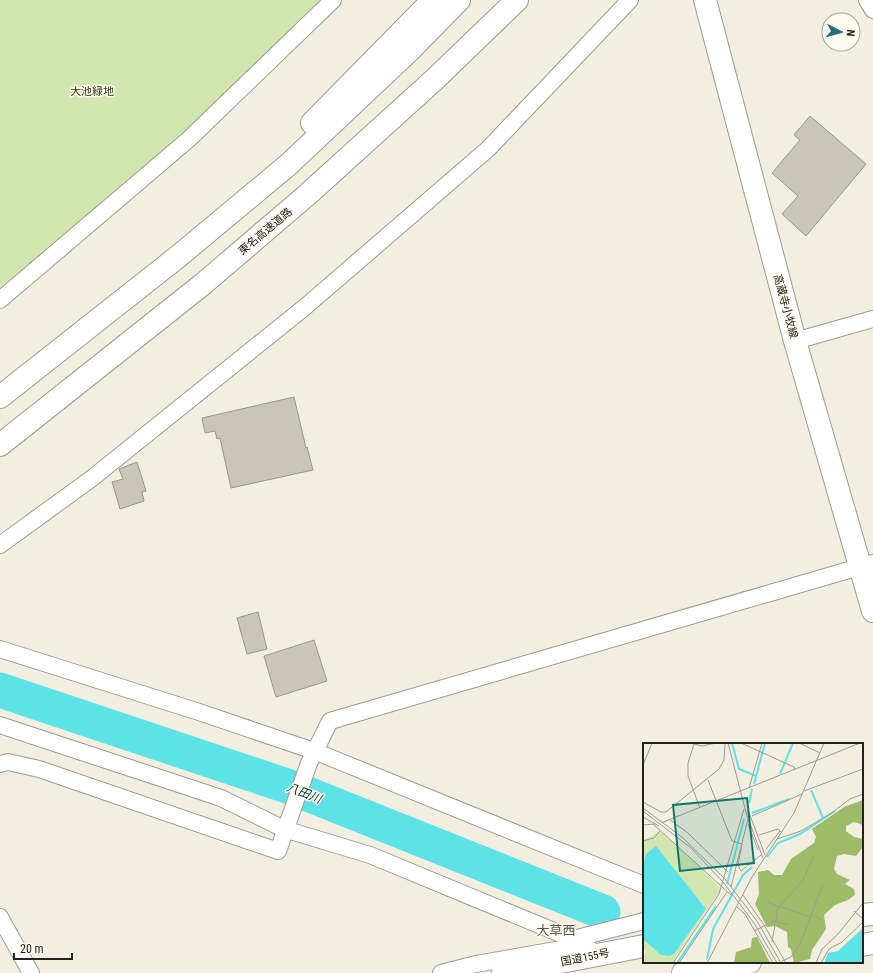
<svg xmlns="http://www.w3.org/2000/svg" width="873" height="973" font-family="'Roboto Condensed','Noto Sans JP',sans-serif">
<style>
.green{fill:#d2e7b0}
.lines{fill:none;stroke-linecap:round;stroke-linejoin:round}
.river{stroke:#5de3e7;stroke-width:35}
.building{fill:#c9c6b9;stroke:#9b978b}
.minor-casing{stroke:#9e9b8e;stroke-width:18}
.secondary-casing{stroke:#9e9b8e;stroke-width:24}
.trunk-casing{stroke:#9e9b8e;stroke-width:24}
.motorway-casing{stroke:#9e9b8e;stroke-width:24}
.minor{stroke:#fff;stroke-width:16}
.secondary{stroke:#fff;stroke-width:22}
.trunk{stroke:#fff;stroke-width:22}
.motorway{stroke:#fff;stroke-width:22}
.labels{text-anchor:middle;stroke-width:3;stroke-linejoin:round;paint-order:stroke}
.park-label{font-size:11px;fill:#293511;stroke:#fffbee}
.street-label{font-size:11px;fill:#23221d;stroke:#fffbee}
.water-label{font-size:12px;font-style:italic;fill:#004042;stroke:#fffbee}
.quarter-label{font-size:13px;fill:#5a574c;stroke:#fffbee}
.inset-river{fill:none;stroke:#5de3e7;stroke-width:2}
.inset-road{fill:none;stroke:#9f9c92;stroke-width:1}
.view{fill:#0f766e;fill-opacity:0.15;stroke:#0f766e;stroke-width:2}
.inset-edge{fill:none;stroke:#23221d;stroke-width:2}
</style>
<rect width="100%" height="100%" fill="#f2eee0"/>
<path class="green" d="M 0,0 L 321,0 L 183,134 L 0,290 Z"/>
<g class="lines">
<path class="river" d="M 0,690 L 290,787 L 603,912"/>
</g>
<g class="building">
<path d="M 810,116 L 866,164 L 806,236 L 782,214 L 798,196 L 772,173 L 800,140 L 794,135 Z"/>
<path d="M 294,397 L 306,448 L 307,447 L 313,470 L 231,488 L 220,438 L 217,439 L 215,431 L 205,433 L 202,418 Z"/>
<path d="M 137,462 L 146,491 L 142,492 L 144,501 L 120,509 L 112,482 L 123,479 L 119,469 Z"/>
<path d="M 258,612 L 267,649 L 247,654 L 237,618 Z"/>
<path d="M 314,640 L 327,681 L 276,697 L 264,656 Z"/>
</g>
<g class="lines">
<defs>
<g id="minor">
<path d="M 867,0 L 873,10"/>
<path d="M 0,300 L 189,139 L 333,0"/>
<path d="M 795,341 L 873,319"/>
<path d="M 0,545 L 91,479 L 305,307 L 488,149 L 630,0"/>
<path d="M 0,649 L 196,711 L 314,751 L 644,885"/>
<path d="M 0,725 L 221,798 L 284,829 L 370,855 L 573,939 L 584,945 L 598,955"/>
<path d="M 0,764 L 8,762 L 39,769 L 278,851 L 309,763 L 330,721 L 873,563"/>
<path d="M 0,917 L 31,973"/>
<path d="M 573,939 L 644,921"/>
<path d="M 441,973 L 476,964 L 584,945"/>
</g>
<path id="secondary" d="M 705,0 L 795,341 L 873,611"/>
<g id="trunk">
<path d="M 862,915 L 873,914"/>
<path d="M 862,945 L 873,943"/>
<path d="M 503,973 L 644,946"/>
<path d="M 683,973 L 750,962"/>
</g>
<g id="motorway">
<path d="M 312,123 L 433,0"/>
<path d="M 0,397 L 180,255 L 288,165 L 409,51 L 459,0"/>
<path d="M 0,445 L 203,284 L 307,195 L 434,80 L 517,0"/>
</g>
</defs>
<use href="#minor" class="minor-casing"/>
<use href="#secondary" class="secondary-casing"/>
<use href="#trunk" class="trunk-casing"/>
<use href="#motorway" class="motorway-casing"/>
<use href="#minor" class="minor"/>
<use href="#secondary" class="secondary"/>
<use href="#trunk" class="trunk"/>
<use href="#motorway" class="motorway"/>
</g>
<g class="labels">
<g class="park-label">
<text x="92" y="95">大池緑地</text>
</g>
<g class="street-label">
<text transform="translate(265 231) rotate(-40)" y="4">東名高速道路</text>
<text transform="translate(786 306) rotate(75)" y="4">高蔵寺小牧線</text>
<text transform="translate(585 957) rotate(-11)" y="4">国道155号</text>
</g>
<g class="water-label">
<text transform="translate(304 793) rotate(21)" y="4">八田川</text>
</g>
<g class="quarter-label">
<text x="556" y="935">大草西</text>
</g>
</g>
<g transform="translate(643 743)">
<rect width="220" height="220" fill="#f2eee0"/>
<path d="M 17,89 L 46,113 L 78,146 L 29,220 L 0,220 L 3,208 L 0,205 L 0,97 Z" fill="#d2e7b0"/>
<path d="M 220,57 L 220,82 L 211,79 L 203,83 L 203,88 L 211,94 L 220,96 L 220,104 L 213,113 L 201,111 L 194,113 L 191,126 L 194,131 L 207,137 L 202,141 L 211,146 L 212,152 L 205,157 L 192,162 L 181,172 L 183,186 L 169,207 L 167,216 L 151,220 L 148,206 L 145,204 L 144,189 L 132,183 L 124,184 L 112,161 L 116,151 L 115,129 L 125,127 L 131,132 L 139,132 L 148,116 L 171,100 L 173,94 L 169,86 L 201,64 ZM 114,194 L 127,220 L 91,220 L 93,209 L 108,204 L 109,195 Z" fill="#9ebc67"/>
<path d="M 13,103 L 63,166 L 31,211 L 26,213 L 18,212 L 0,196 L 0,122 L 3,111 ZM 220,185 L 220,220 L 181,220 L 185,210 L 195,208 Z" fill="#5de3e7"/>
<path class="inset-river" d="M 89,0 L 96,26 L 113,33M 137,31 L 150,0M 111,41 L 122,0M 168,47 L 180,75M 106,60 L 109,46M 109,70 L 146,56M 124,114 L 135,100 L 157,91 L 192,68M 84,141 L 101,76M 64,216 L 70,186 L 100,132 L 109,124M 34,220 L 73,163"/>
<path class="inset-road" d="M 48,0 L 59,3 L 73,0M 85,0 L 104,73 L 120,115M 98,0 L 151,24 L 152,27M 156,0 L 177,10M 51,1 L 45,20 L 45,33 L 57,65M 0,22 L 9,0M 65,37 L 89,98 L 99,101 L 95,122 L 98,128 L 118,112M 106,45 L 119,0M 161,48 L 220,26M 0,59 L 18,69 L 23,69 L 76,26 L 81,17 L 82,1M 0,65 L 40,95 L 82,136 L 114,178 L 138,220M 105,67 L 122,112M 0,68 L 48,105 L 80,139 L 111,180 L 134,220M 109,73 L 159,51M 0,74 L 16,83M 27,77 L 45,90 L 85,129M 18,80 L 217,0M 10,81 L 89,153M 105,81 L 115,107M 0,82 L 12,81M 116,92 L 135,86 L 138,89M 134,96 L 158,88 L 187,71 L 207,56 L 220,51M 0,98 L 11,95 L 17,88M 123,106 L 137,88M 88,144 L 105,76M 100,152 L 121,182 L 143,220M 124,158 L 136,164M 136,163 L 167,174M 94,164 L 102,171 L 130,220M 211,168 L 220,176M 168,171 L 179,177M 111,188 L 131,178 L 146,182M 129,199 L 135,165 L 160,137 L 171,113M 139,218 L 148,214 L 157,201 L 180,141M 30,220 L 76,151 L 101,66M 36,220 L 84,149M 64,220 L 109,134 L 151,70 L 181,0M 173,220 L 179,206 L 195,191 L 220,160M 178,220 L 186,206 L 199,199 L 220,179"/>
<path class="view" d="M 104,55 L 111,120 L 37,128 L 30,62 Z"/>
<rect width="220" height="220" class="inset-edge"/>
</g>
<g transform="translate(841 32) rotate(96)"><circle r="19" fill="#fffbee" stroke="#a7a49a"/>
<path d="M0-3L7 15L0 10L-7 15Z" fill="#246d78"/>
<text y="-6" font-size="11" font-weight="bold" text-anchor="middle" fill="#23221d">N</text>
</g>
<path d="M14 953v6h58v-6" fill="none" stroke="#23221d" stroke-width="2"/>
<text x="20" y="953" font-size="12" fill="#23221d" stroke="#fffbee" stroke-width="3" paint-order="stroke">20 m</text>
</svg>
